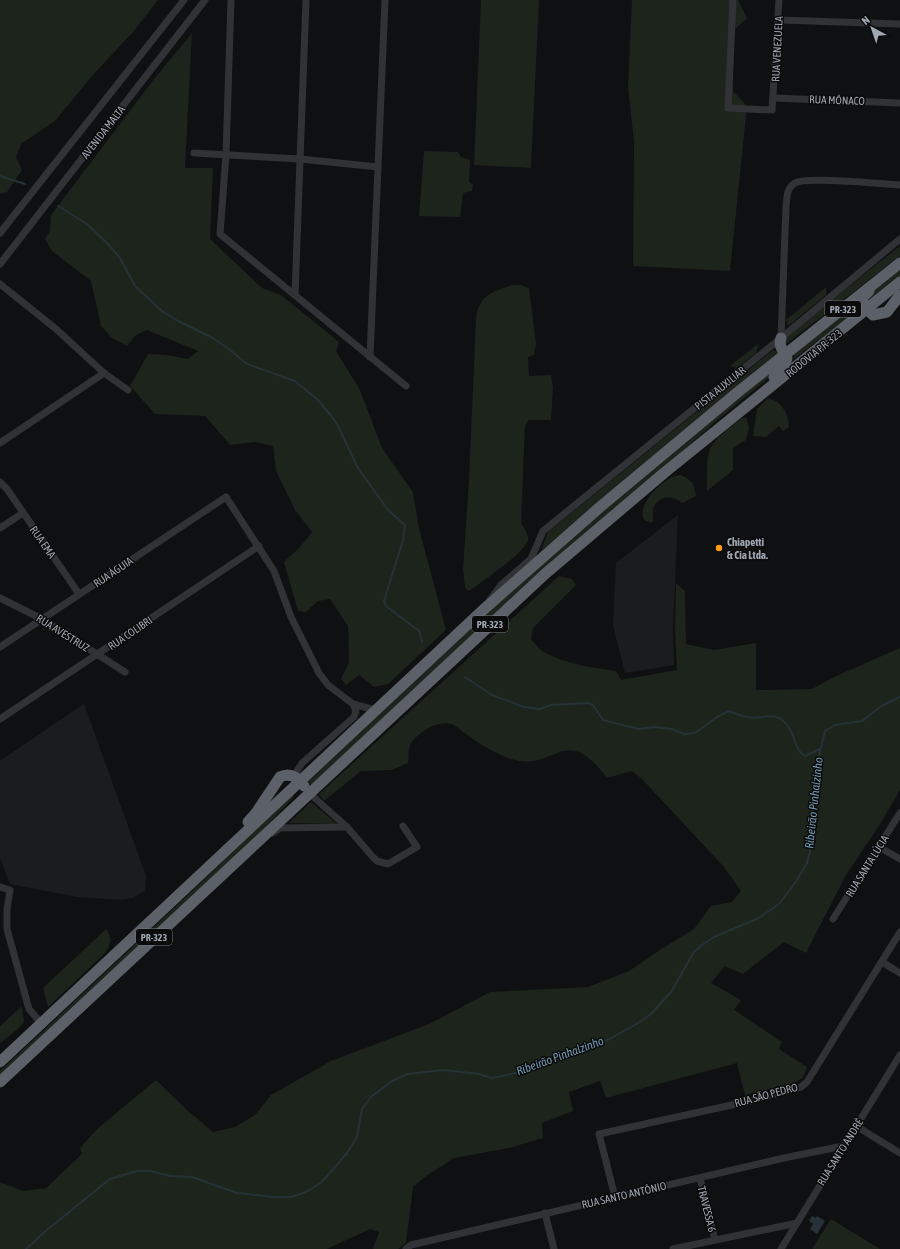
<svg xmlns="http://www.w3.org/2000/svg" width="900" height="1249" font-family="'Asap Condensed',sans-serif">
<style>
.built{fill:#1b1c1e}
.green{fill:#1c241c}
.water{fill:#273238}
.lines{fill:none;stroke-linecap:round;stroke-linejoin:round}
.stream{stroke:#273238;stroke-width:2}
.minor{stroke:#303236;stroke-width:7}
.highway{stroke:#5c6068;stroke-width:11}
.poi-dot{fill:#ff9c19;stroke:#0b0b0c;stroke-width:1.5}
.labels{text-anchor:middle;stroke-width:3;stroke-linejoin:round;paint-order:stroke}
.shield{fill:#0b0b0c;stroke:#737881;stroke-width:1}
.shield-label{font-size:10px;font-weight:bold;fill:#9fa7b3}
.street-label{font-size:11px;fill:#9fa7b3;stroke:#0b0b0c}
.poi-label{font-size:11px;font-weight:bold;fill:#9fa7b3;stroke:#0b0b0c;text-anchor:start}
.water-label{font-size:12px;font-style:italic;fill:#729ab2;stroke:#0b0b0c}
</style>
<rect width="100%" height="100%" fill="#0f1011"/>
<g class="built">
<path d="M 678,515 L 673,628 L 674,665 L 625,673 L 613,626 L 616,563 Z"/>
<path d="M 84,704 L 146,876 L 145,891 L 132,898 L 123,900 L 77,897 L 10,884 L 0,858 L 0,761 Z"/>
</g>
<g class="green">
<path d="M 0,0 L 158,0 L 133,32 L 92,76 L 55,121 L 21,144 L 16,157 L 22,170 L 7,192 L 0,194 Z"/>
<path d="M 481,0 L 539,0 L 531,168 L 474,165 Z"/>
<path d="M 632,0 L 738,0 L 747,18 L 734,30 L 733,91 L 747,106 L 730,271 L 633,266 L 634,142 L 628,87 Z"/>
<path d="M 192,33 L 185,168 L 213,168 L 210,239 L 262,288 L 281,295 L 339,342 L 336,351 L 360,390 L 382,448 L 413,492 L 419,528 L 446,630 L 388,684 L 374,687 L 359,675 L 346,685 L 341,679 L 349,662 L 348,626 L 330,599 L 318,601 L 306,612 L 298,611 L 284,562 L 300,547 L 312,532 L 295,510 L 276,471 L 273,446 L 255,442 L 230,445 L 205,416 L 155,414 L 130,386 L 148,354 L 167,355 L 188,359 L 198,351 L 147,330 L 136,335 L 127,346 L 112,338 L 101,326 L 91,281 L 52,251 L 45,239 L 50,231 L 51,215 L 154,79 Z"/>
<path d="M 424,151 L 458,152 L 461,157 L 470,160 L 469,182 L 473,185 L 472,191 L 463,193 L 460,217 L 419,216 Z"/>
<path d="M 900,246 L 900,256 L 785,345 L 786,336 Z"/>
<path d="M 900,270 L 900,276 L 869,301 L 871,293 Z"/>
<path d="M 512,285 L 520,285 L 529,288 L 536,344 L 534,355 L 528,357 L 529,376 L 551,375 L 553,388 L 551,420 L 529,420 L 525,426 L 521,523 C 524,528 529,535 528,540 C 526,552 480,583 469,591 L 465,588 L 463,569 L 469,480 L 476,317 C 480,295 491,292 512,285 Z"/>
<path d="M 826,287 L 826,295 L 788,326 L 786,320 Z"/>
<path d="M 857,305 L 856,311 L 794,359 L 794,352 Z"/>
<path d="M 759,343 L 756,353 L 737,368 L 730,366 Z"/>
<path d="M 773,350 L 778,352 L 779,354 L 541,551 L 548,532 Z"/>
<path d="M 780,364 L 776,372 L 715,422 L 312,784 L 310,784 L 309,781 L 558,547 Z"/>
<path d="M 767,399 C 781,398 789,415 789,427 L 783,431 L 779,426 L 766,437 L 753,436 L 757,409 Z"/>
<path d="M 742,418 L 746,418 L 749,427 L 746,440 L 733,448 L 733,470 L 707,491 C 707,445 705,447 742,418 Z"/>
<path d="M 680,475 C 693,480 694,484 696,496 L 682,503 C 673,495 658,495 653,509 C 652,513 654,517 653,521 L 651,523 L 644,520 C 635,505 666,475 680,475 Z"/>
<path d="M 559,576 L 572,579 L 576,585 L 533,628 L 531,639 C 534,642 537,647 541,650 C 560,663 594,668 616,671 L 621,680 L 677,670 L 675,632 L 676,583 L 685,591 L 686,644 L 714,650 L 756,643 L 756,690 L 812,689 L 834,677 L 900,648 L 900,790 L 879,826 L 846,875 L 806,953 L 784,942 L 743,974 L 725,966 L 711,983 L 741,1000 L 734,1010 L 782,1042 L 779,1049 L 807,1067 L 803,1078 L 790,1085 L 745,1095 L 737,1063 L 606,1098 L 600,1081 L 569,1092 L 573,1111 L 542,1123 L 543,1138 L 509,1148 L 454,1158 L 426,1176 L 413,1187 L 406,1243 L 398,1249 L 373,1249 L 379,1232 L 370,1229 L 327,1249 L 0,1249 L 0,1182 L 23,1191 L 46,1188 L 82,1154 L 80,1148 L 97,1129 L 156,1080 L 188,1111 L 213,1132 L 235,1127 L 255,1115 L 271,1095 L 331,1061 L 429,1024 L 490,992 L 588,987 L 629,971 L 663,948 L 694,929 L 711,906 L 732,902 L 741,891 L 723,866 L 642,779 L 632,771 L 607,778 C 563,720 557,773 511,759 C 496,754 479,744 466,734 C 462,732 458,727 454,725 C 439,718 417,733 410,745 C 408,750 409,758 408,763 L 392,770 L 361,771 L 324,801 L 319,794 Z"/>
<path d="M 295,791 L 293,798 L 212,883 L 0,1080 L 0,1071 L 207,877 Z"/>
<path d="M 311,802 L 337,824 L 289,823 Z"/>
<path d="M 106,929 C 113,937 111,944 105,953 L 48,1007 L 43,988 Z"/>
<path d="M 22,1006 L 24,1022 L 18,1029 L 0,1043 L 0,1026 Z"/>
<path d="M 831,1219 L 880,1249 L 812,1249 Z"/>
</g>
<path class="water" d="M 812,1216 L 816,1218 L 817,1216 L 825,1221 L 817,1234 L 810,1229 L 813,1224 L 809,1221 Z"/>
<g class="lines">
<g class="stream">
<path d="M 0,176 L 25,184"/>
<path d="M 58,206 L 87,224 L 108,244 L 120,258 L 135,286 L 162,311 L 178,321 L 213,338 L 230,350 L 247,364 L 295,381 L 318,400 L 336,422 L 358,468 L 388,510 L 405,525 L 403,540 L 384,601 L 386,606 L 419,631 L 422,642"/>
<path d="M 465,677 L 492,695 L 524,707 L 540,709 L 551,705 L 589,703 L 593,705 L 603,720 L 639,729 L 655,727 L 672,729 L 684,734 L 695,733 L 717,717 L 729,711 C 735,713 741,716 747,717 C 763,721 776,707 789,728 C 797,739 793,748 805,756 L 820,749"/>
<path d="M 26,1249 L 48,1229 L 110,1179 L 137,1171 L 151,1171 L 170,1176 L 192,1177 L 237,1193 L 274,1197 L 291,1197 L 306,1192 L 322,1182 L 347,1153 L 357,1137 L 362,1109 L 371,1097 L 392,1081 L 408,1074 L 443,1070 L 479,1074 L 491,1078 L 507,1075 L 530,1069 L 608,1040 L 638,1023 L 651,1014 L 671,992 L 694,952 L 702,945 L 714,937 L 759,918 L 779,904 L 795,883 L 807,863 L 810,851 L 815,784 L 818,760 L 825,731 L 835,725 L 862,721 L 883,705 L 900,697"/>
</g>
<g class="minor">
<path d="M 231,0 L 226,155 L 220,234 L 406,386"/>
<path d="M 733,0 L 728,108 L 772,110 L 779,0"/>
<path d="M 779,20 L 900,24"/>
<path d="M 774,98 L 900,103"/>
<path d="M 194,153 L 300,159 L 378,167"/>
<path d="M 0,233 L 184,0"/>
<path d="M 0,264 L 205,0"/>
<path d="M 0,284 L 56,329 L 104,373 L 128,390"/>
<path d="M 295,295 L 306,0"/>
<path d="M 781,338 L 786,207 C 787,199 786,188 795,183 C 807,176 882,184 900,185"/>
<path d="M 370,357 L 385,0"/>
<path d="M 0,443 L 104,373"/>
<path d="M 0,482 L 7,489 L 79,594"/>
<path d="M 0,528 L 23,513"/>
<path d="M 0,598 L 42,619 L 125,672"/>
<path d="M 489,601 L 501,585 L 531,559 L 543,531 L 781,338 L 900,239"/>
<path d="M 0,647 L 226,497 L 274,571 L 291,617 L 319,673 L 328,685 L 353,704 L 356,711 L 354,717 L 302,763 L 294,776"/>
<path d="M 353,704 L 375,710"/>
<path d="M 0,719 L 259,546"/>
<path d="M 309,793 L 347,827 L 372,856 L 377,861 L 388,864 L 417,847 L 403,826"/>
<path d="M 273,833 L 280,828 L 347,827"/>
<path d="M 879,847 L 900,859"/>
<path d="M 0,887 L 10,890 L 7,909 L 7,929 L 29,1009 L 41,1023"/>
<path d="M 833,919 L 900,813"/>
<path d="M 882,962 L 900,973"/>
<path d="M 856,1126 L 900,1153"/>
<path d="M 700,1178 L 715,1240"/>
<path d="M 615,1197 L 599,1134 L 750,1101 L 801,1087 L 807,1082 L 900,932"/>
<path d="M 545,1213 L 554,1249"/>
<path d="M 406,1249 L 411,1245 L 784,1158 L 843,1146"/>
<path d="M 673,1249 L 797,1223"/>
<path d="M 781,1249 L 900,1055"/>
</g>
<g class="highway">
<path d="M 869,291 L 863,297 L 862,304 L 873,315 L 887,312 L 900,295"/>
<path d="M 774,377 L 783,369 L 787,358 C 784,351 778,347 781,338"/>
<path d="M 248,822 L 256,813 L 280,777 C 290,772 298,777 304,786"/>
<path d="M 0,1062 L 483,610 L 600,507 L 738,392 L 900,263"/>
<path d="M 0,1082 L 545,574 L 664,473 L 900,282"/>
</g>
</g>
<circle class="poi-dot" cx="719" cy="548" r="4"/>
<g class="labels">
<g class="shield">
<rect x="825" y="301" width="36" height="16" rx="3"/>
<rect x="472" y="616" width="36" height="16" rx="3"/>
<rect x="136" y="929" width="36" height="16" rx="3"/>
</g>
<g class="shield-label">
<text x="843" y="313">PR-323</text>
<text x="490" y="628">PR-323</text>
<text x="154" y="941">PR-323</text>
</g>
<g class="street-label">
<text transform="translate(777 49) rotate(-87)" y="4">RUA VENEZUELA</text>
<text transform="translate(837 100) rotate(2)" y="4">RUA MÔNACO</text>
<text transform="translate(103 132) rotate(-52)" y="4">AVENIDA MALTA</text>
<text transform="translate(814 353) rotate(-39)" y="4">RODOVIA PR-323</text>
<text transform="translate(720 388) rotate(-39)" y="4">PISTA AUXILIAR</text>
<text transform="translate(43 542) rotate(55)" y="4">RUA EMA</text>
<text transform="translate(113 572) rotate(-34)" y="4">RUA ÁGUIA</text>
<text transform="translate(63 633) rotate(32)" y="4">RUA AVESTRUZ</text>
<text transform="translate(130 633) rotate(-34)" y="4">RUA COLIBRI</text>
<text transform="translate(867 866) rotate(-58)" y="4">RUA SANTA LÚCIA</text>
<text transform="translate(766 1095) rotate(-15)" y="4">RUA SÃO PEDRO</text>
<text transform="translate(840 1152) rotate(-58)" y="4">RUA SANTO ANDRÉ</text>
<text transform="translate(624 1195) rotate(-13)" y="4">RUA SANTO ANTÔNIO</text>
<text transform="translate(707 1209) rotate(76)" y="4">TRAVESSA 6</text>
</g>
<g class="poi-label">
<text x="727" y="546">Chiapetti<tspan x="727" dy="13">&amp; Cia Ltda.</tspan></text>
</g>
<g class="water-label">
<text transform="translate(814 803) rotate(-84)" y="4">Ribeirão Pinhalzinho</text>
<text transform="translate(560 1056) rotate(-20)" y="4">Ribeirão Pinhalzinho</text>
</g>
</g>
<g transform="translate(872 28) rotate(320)" stroke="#0b0b0c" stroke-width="3" paint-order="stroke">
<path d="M0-3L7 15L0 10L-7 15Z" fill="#9fa7b3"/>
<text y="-6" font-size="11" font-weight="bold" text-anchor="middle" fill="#9fa7b3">N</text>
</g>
</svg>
